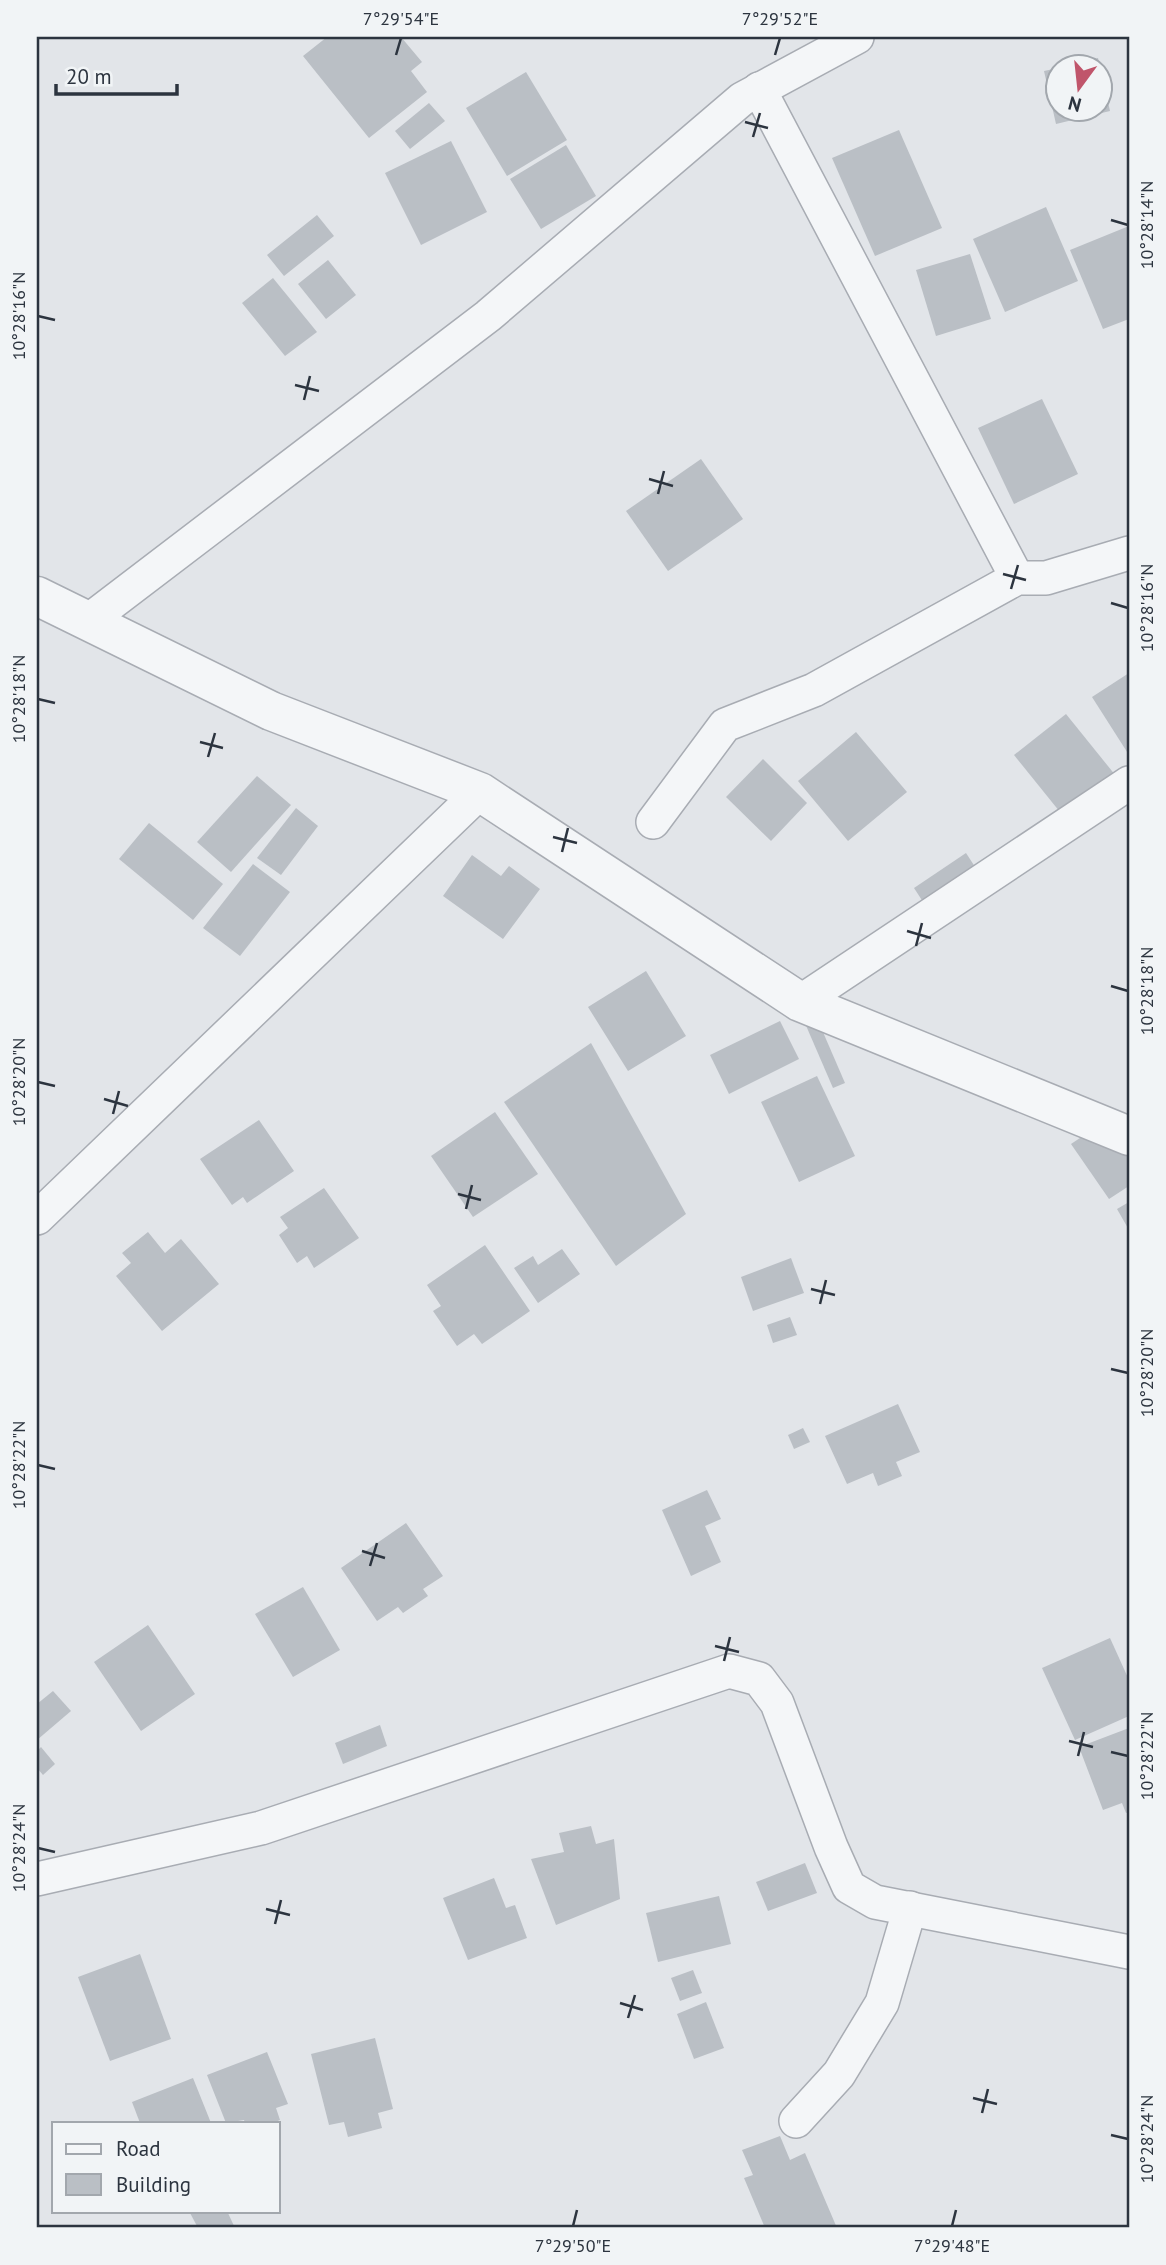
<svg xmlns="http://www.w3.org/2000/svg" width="1166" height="2265" font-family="'PT Sans',sans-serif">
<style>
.building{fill:#babfc5}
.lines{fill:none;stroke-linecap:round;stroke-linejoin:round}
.minor-casing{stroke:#a8acb3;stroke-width:36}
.tertiary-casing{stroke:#a8acb3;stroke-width:41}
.minor{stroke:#f4f6f8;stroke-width:33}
.tertiary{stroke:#f4f6f8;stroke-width:38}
.ticks{fill:none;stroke:#2c343f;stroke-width:2.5}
.neatline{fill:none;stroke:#2c343f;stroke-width:2.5}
.ticks-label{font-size:18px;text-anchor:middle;fill:#2c343f}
</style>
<rect width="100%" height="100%" fill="#e2e5e9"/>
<g class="building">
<path d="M 327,37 L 401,37 L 422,62 L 411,71 L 427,92 L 369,138 L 303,56 Z"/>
<path d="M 1098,58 L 1100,66 L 1067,66 L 1067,65 Z"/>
<path d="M 1058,68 L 1058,108 L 1100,108 L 1101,71 L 1110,111 L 1056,124 L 1044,71 Z"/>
<path d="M 526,72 L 567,140 L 507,176 L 466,108 Z"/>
<path d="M 429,103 L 445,121 L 410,149 L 395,131 Z"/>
<path d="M 899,130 L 942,228 L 875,256 L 832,158 Z"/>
<path d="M 451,141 L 487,212 L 421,245 L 385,173 Z"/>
<path d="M 566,145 L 596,196 L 541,229 L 510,179 Z"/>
<path d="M 1046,207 L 1078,281 L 1005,312 L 973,239 Z"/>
<path d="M 317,215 L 334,236 L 284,276 L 267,255 Z"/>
<path d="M 1129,226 L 1129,319 L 1103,329 L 1070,250 Z"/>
<path d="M 970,254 L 991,319 L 936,336 L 916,270 Z"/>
<path d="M 328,260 L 356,295 L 326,319 L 298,284 Z"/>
<path d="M 273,278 L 317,332 L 285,356 L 242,303 Z"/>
<path d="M 1042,399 L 1078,474 L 1014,504 L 978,428 Z"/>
<path d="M 701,459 L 743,519 L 668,571 L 626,511 Z"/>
<path d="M 1129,673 L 1129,755 L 1092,697 Z"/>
<path d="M 1066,714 L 1116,776 L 1064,817 L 1014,755 Z"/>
<path d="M 856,732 L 907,792 L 848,841 L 798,781 Z"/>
<path d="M 763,759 L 807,803 L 771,841 L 726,797 Z"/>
<path d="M 257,776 L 291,805 L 231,872 L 197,842 Z"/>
<path d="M 296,808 L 318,826 L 281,875 L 257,858 Z"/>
<path d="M 149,823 L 223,884 L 193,920 L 119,859 Z"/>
<path d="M 966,853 L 981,876 L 929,911 L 914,888 Z"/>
<path d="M 472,855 L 501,876 L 509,866 L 540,889 L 503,939 L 443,896 Z"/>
<path d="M 253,864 L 290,892 L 240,956 L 203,928 Z"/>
<path d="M 646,971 L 686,1036 L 628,1071 L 588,1007 Z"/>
<path d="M 813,1009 L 845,1083 L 833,1088 L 801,1014 Z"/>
<path d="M 780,1021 L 799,1059 L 729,1094 L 710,1055 Z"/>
<path d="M 591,1043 L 686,1214 L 616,1266 L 504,1102 Z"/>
<path d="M 817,1076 L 855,1156 L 799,1182 L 761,1102 Z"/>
<path d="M 495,1112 L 538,1174 L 473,1217 L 431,1156 Z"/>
<path d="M 1110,1118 L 1129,1146 L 1129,1186 L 1109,1199 L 1071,1144 Z"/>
<path d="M 259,1120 L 294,1171 L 247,1203 L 243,1197 L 232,1205 L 200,1159 Z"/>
<path d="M 324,1188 L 359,1238 L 314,1268 L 307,1256 L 297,1263 L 279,1235 L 288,1228 L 280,1217 Z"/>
<path d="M 1129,1202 L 1129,1230 L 1117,1209 Z"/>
<path d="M 148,1232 L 165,1253 L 181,1239 L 219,1284 L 162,1331 L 116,1276 L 131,1263 L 122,1253 Z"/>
<path d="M 485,1245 L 530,1311 L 482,1344 L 474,1334 L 457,1346 L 433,1311 L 441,1306 L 427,1285 Z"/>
<path d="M 562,1249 L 580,1274 L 538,1303 L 514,1268 L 533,1256 L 538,1265 Z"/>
<path d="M 791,1258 L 804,1293 L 753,1311 L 741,1277 Z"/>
<path d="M 790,1317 L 797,1335 L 773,1343 L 767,1325 Z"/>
<path d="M 898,1404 L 920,1452 L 896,1462 L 902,1476 L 878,1486 L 873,1473 L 847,1484 L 825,1436 Z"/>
<path d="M 803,1428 L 810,1442 L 794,1449 L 788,1435 Z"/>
<path d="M 707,1490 L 721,1519 L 705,1526 L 721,1562 L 691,1576 L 662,1510 Z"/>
<path d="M 406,1523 L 443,1576 L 423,1589 L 428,1596 L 403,1613 L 398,1607 L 377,1621 L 341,1568 Z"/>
<path d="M 303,1587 L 340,1650 L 293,1677 L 255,1614 Z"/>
<path d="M 148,1625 L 195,1694 L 141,1731 L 94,1662 Z"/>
<path d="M 1110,1638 L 1129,1680 L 1129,1716 L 1075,1740 L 1042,1668 Z"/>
<path d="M 53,1691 L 71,1711 L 37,1740 L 37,1704 Z"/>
<path d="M 380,1725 L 387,1746 L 343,1764 L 335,1743 Z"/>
<path d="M 1129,1728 L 1129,1812 L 1126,1813 L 1122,1803 L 1103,1810 L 1079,1747 Z"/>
<path d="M 41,1747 L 55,1764 L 43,1775 L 37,1768 L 37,1751 Z"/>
<path d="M 591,1826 L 596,1844 L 614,1839 L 620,1899 L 556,1925 L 531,1859 L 564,1852 L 559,1833 Z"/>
<path d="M 805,1863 L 817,1893 L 768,1911 L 756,1882 Z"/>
<path d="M 494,1878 L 506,1908 L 515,1905 L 527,1938 L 468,1960 L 443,1898 Z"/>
<path d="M 719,1896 L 731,1944 L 658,1962 L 646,1913 Z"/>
<path d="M 140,1954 L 171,2039 L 110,2061 L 78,1977 Z"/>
<path d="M 693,1970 L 702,1993 L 680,2001 L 671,1978 Z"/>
<path d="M 706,2002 L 724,2048 L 694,2059 L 677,2014 Z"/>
<path d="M 375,2038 L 393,2109 L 378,2113 L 382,2128 L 348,2137 L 344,2122 L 329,2125 L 311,2054 Z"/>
<path d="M 267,2052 L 288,2104 L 276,2108 L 280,2120 L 273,2123 L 245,2123 L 244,2120 L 226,2123 L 207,2075 Z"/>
<path d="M 193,2078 L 211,2123 L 140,2123 L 132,2102 Z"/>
<path d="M 780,2136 L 790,2160 L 805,2153 L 837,2228 L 765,2228 L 744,2178 L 753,2175 L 742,2150 Z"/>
<path d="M 189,2211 L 227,2211 L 235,2228 L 198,2228 Z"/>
</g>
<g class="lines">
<defs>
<g id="minor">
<path d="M 759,89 L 1017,578"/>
<path d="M 88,621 L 488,316 L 742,99 L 857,37"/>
<path d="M 653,822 L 725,725 L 814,690 L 1017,578 L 1046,578 L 1129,553"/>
<path d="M 800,1002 L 1129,783"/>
<path d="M 37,1218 L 480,792"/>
<path d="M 37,1879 L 261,1828 L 729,1671 L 759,1679 L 777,1703 L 831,1847 L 849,1887 L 875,1902 L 1129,1952"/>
<path d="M 796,2121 L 839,2074 L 882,2003 L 910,1908"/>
</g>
<path id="tertiary" d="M 37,596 L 271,711 L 480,792 L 800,1002 L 1129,1136"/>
</defs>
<use href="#minor" class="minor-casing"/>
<use href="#tertiary" class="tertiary-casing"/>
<use href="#minor" class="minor"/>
<use href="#tertiary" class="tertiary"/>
</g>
<path class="ticks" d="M 396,55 L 401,38M 775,55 L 780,38M 745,122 L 768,128M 753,137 L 760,113M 1111,220 L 1128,225M 38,316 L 55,320M 295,385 L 319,391M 304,400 L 310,376M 649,479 L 673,486M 658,494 L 664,471M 1003,574 L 1026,580M 1011,589 L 1018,565M 1111,603 L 1128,608M 38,699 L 55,703M 200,742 L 223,748M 208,757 L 215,733M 553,837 L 577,843M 562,852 L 568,828M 907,931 L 931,938M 916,946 L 922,923M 1111,986 L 1128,991M 38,1082 L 55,1086M 104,1099 L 128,1106M 113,1114 L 119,1091M 458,1194 L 481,1200M 466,1209 L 472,1185M 811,1289 L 835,1295M 820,1304 L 826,1280M 1111,1369 L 1128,1373M 38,1465 L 55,1469M 362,1551 L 385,1558M 370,1566 L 377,1543M 715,1646 L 739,1652M 724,1661 L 730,1637M 1069,1741 L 1093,1747M 1111,1752 L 1128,1756M 1078,1756 L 1084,1732M 38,1848 L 55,1852M 266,1909 L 290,1915M 275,1924 L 281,1900M 620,2003 L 643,2010M 628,2018 L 635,1995M 973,2098 L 997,2104M 982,2113 L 988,2089M 1111,2135 L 1128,2139M 573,2226 L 577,2210M 952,2226 L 956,2210"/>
<rect width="1166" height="2265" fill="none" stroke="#f1f4f6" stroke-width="77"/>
<rect x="52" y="2122" width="228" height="91" fill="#f1f4f6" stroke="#a2a7ad" stroke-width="2"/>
<rect x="66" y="2144" width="35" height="10" fill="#f4f6f8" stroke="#a2a7ad" stroke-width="2"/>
<text x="116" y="2156" font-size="21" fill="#2c343f">Road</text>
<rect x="66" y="2174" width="35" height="21" fill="#babfc5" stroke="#a2a7ad" stroke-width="2"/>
<text x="116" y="2192" font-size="21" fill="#2c343f">Building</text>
<g transform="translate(1079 88) rotate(195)"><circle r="33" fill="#f1f4f6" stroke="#a2a7ad" stroke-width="2"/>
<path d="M0-5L12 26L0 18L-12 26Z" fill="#c0556b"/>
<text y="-10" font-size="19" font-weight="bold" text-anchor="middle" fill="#2c343f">N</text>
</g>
<path d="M56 84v10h121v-10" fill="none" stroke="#2c343f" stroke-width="3.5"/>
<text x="66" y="84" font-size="21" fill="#2c343f" stroke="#f1f4f6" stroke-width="5" paint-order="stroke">20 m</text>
<rect x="38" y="38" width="1090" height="2188" class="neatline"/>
<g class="ticks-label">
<text x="401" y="25">7°29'54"E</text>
<text x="780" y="25">7°29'52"E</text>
<text transform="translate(1147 225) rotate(-90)" y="6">10°28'14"N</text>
<text transform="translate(19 316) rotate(-90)" y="6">10°28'16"N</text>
<text transform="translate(1147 608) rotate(-90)" y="6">10°28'16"N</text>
<text transform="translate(19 699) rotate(-90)" y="6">10°28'18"N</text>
<text transform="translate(1147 991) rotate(-90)" y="6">10°28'18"N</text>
<text transform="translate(19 1082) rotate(-90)" y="6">10°28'20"N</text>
<text transform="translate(1147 1373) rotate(-90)" y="6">10°28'20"N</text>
<text transform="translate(19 1465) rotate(-90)" y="6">10°28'22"N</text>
<text transform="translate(1147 1756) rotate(-90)" y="6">10°28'22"N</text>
<text transform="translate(19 1848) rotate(-90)" y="6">10°28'24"N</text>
<text transform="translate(1147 2139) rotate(-90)" y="6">10°28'24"N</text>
<text x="573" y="2252">7°29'50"E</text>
<text x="952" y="2252">7°29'48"E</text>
</g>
</svg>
